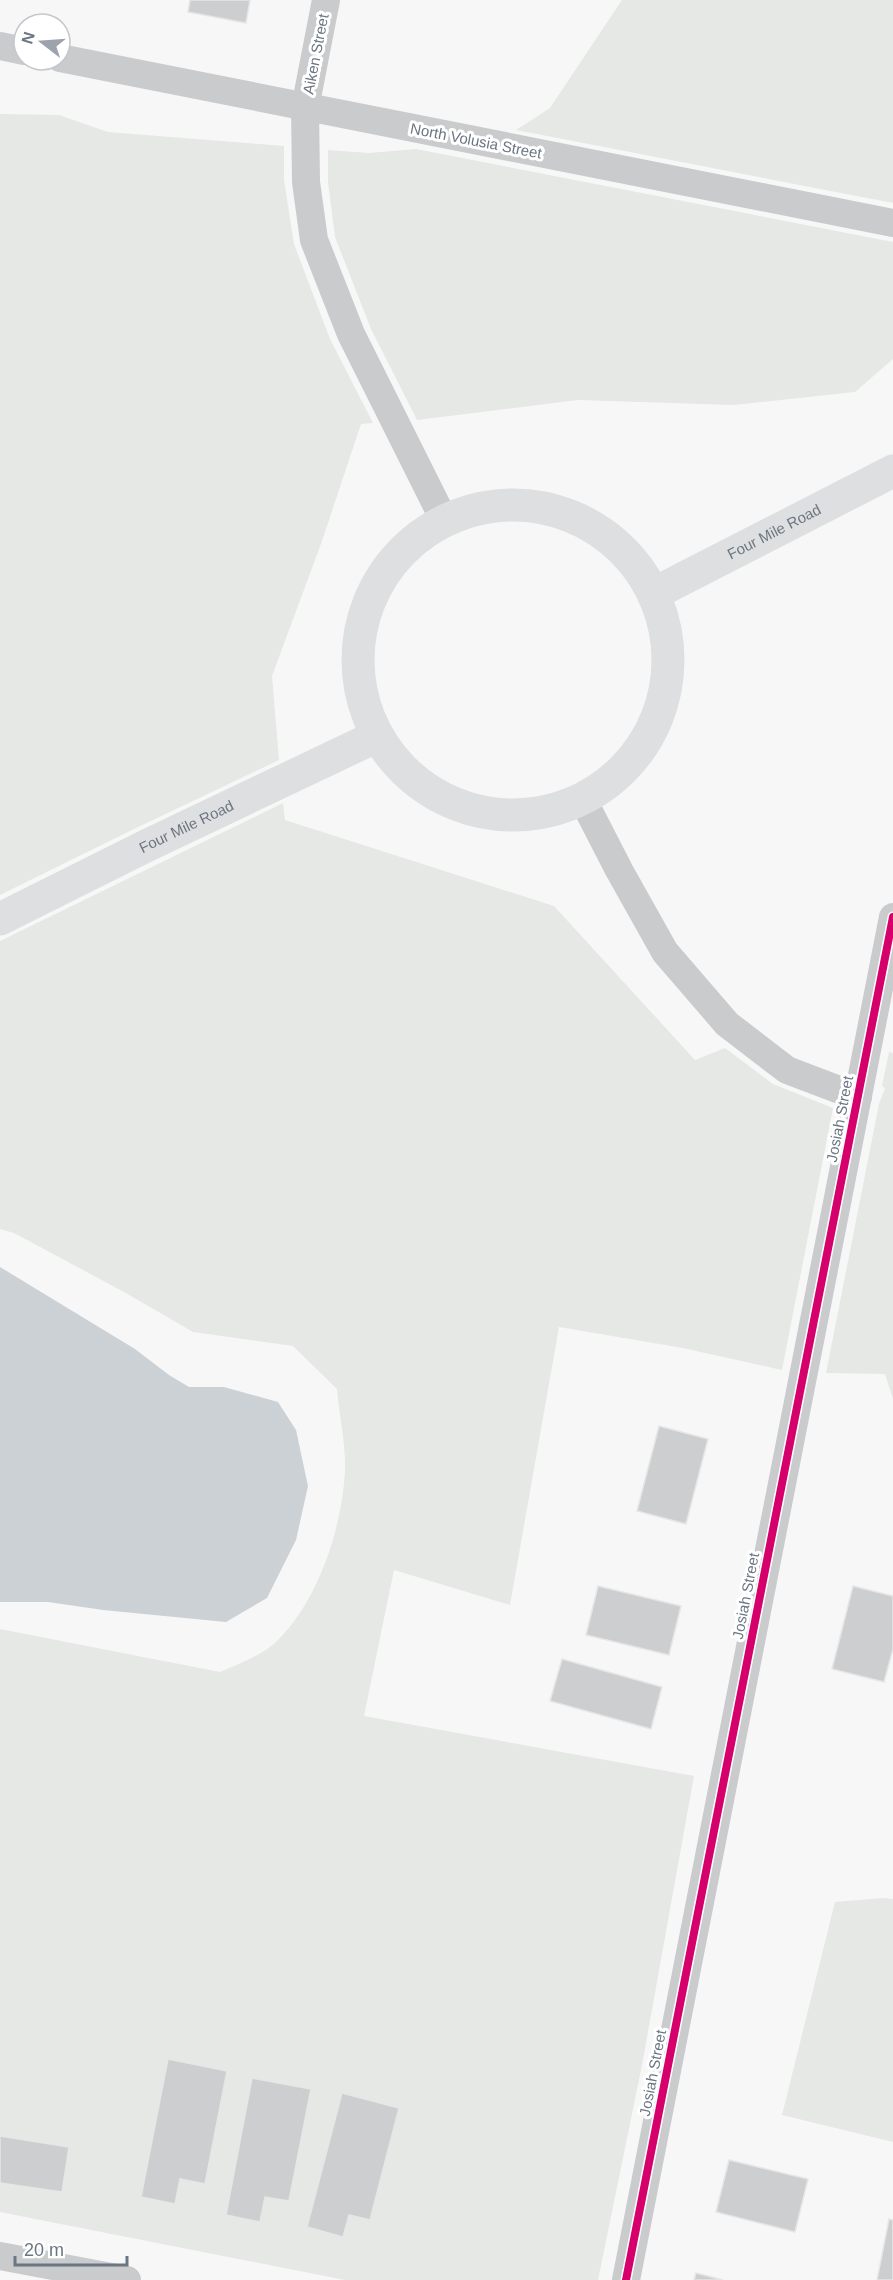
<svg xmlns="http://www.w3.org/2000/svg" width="893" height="2280" font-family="Arial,sans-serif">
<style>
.green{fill:#e5e8e5}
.water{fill:#ccd1d5}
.building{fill:#cdcecf;stroke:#e6e6e6;stroke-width:1.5}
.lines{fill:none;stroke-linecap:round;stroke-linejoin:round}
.street{stroke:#cacbcc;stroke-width:28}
.secondary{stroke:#dedfe0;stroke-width:33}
.cycleway-casing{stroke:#fff;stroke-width:11}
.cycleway{stroke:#d6006c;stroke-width:8}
.labels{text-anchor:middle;stroke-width:6;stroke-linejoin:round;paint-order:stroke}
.street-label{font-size:15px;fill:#6b7683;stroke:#fff}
</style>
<rect width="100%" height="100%" fill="#f7f7f7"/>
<g class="green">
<path d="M 622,0 L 893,0 L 893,203 L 516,130 L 550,108 Z"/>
<path d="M 0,114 L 59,115 L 108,132 L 284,146 L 284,180 L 294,244 L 330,339 L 373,423 L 361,424 L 322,541 L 272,676 L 279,760 L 134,829 L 0,895 Z"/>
<path d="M 416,149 L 893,242 L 893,359 L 855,392 L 734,405 L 578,400 L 417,420 L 371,329 L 335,237 L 328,182 L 328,150 L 369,153 Z"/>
<path d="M 283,803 L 285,820 L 554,906 L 695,1060 L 725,1048 L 773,1084 L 833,1108 L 782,1370 L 683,1348 L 559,1327 L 510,1605 L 394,1570 L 364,1716 L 694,1776 L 642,2065 L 598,2280 L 345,2280 L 0,2212 L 0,1629 L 220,1672 C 238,1664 261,1656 276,1642 C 318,1602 342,1528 345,1471 C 346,1444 339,1415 337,1389 L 293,1346 L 193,1332 L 124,1292 L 14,1233 L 0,1229 L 0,941 Z"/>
<path d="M 889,1052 L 893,1053 L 893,1399 L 885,1374 L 826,1373 L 879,1104 L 885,1088 L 882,1086 Z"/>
<path d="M 883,1898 L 893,1899 L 893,2142 L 782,2115 L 835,1902 Z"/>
</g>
<path class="water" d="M 0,1267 L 135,1349 L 169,1375 L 189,1387 L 224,1387 L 278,1402 L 296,1430 L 308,1486 L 296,1540 L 267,1598 L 226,1622 L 103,1610 L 48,1602 L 0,1602 Z"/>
<g class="building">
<path d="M 190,0 L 250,0 L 246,23 L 188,12 Z"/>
<path d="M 659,1426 L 708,1439 L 686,1524 L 637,1511 Z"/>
<path d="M 598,1586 L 681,1606 L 669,1655 L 586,1635 Z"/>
<path d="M 853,1586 L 893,1596 L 893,1649 L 884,1682 L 832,1669 Z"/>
<path d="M 562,1659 L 662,1687 L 651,1729 L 550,1701 Z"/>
<path d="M 168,2059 L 227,2071 L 205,2184 L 180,2179 L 175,2204 L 141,2197 Z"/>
<path d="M 252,2078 L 311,2089 L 289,2201 L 265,2197 L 260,2222 L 226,2215 Z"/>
<path d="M 342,2093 L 399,2108 L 370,2220 L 349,2215 L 343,2237 L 307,2227 Z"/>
<path d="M 0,2136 L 69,2147 L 62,2192 L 0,2183 Z"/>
<path d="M 729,2160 L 808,2179 L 795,2232 L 716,2212 Z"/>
<path d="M 889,2219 L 893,2220 L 893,2280 L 877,2280 Z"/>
<path d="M 696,2273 L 723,2280 L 694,2280 Z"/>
</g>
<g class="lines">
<g class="street">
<path d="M 326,0 L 305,108 L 306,182 L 314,240 L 351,334 L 444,520"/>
<path d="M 0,46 L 24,51"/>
<path d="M 60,58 L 893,223"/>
<path d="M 582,798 L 619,870 L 665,952 L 727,1024 L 787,1070 L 858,1097"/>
<path d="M 0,2256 L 127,2280"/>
<path d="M 626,2280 L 893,917"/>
</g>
<g class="secondary">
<circle cx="513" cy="660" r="155"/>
<path id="s1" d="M 655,593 L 893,471"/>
<path id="s2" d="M 0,919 L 146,846 L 375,737"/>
</g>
<defs>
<path id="cycleway" d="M 626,2280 L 893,917"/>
</defs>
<use href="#cycleway" class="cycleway-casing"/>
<use href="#cycleway" class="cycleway"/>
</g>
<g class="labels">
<g class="street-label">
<text transform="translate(316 54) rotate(-79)" y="5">Aiken Street</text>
<text transform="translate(476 141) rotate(11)" y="5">North Volusia Street</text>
<text dy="5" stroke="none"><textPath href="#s1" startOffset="134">Four Mile Road</textPath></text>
<text dy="5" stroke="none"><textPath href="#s2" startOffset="208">Four Mile Road</textPath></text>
<text transform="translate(840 1119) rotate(-79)" y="5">Josiah Street</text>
<text transform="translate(746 1596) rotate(-79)" y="5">Josiah Street</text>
<text transform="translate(653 2073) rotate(-79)" y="5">Josiah Street</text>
</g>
</g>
<g transform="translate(42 42) rotate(287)"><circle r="28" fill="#ffffff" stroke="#c4c8cd" stroke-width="1.5"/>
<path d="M0-4.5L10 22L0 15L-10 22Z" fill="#9ca3ac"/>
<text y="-9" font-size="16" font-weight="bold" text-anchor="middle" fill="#6b7683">N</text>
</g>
<path d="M15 2256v9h112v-9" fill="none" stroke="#6b7683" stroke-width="3"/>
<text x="24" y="2256" font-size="18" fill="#6b7683" stroke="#ffffff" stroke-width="4.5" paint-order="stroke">20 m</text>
</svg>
